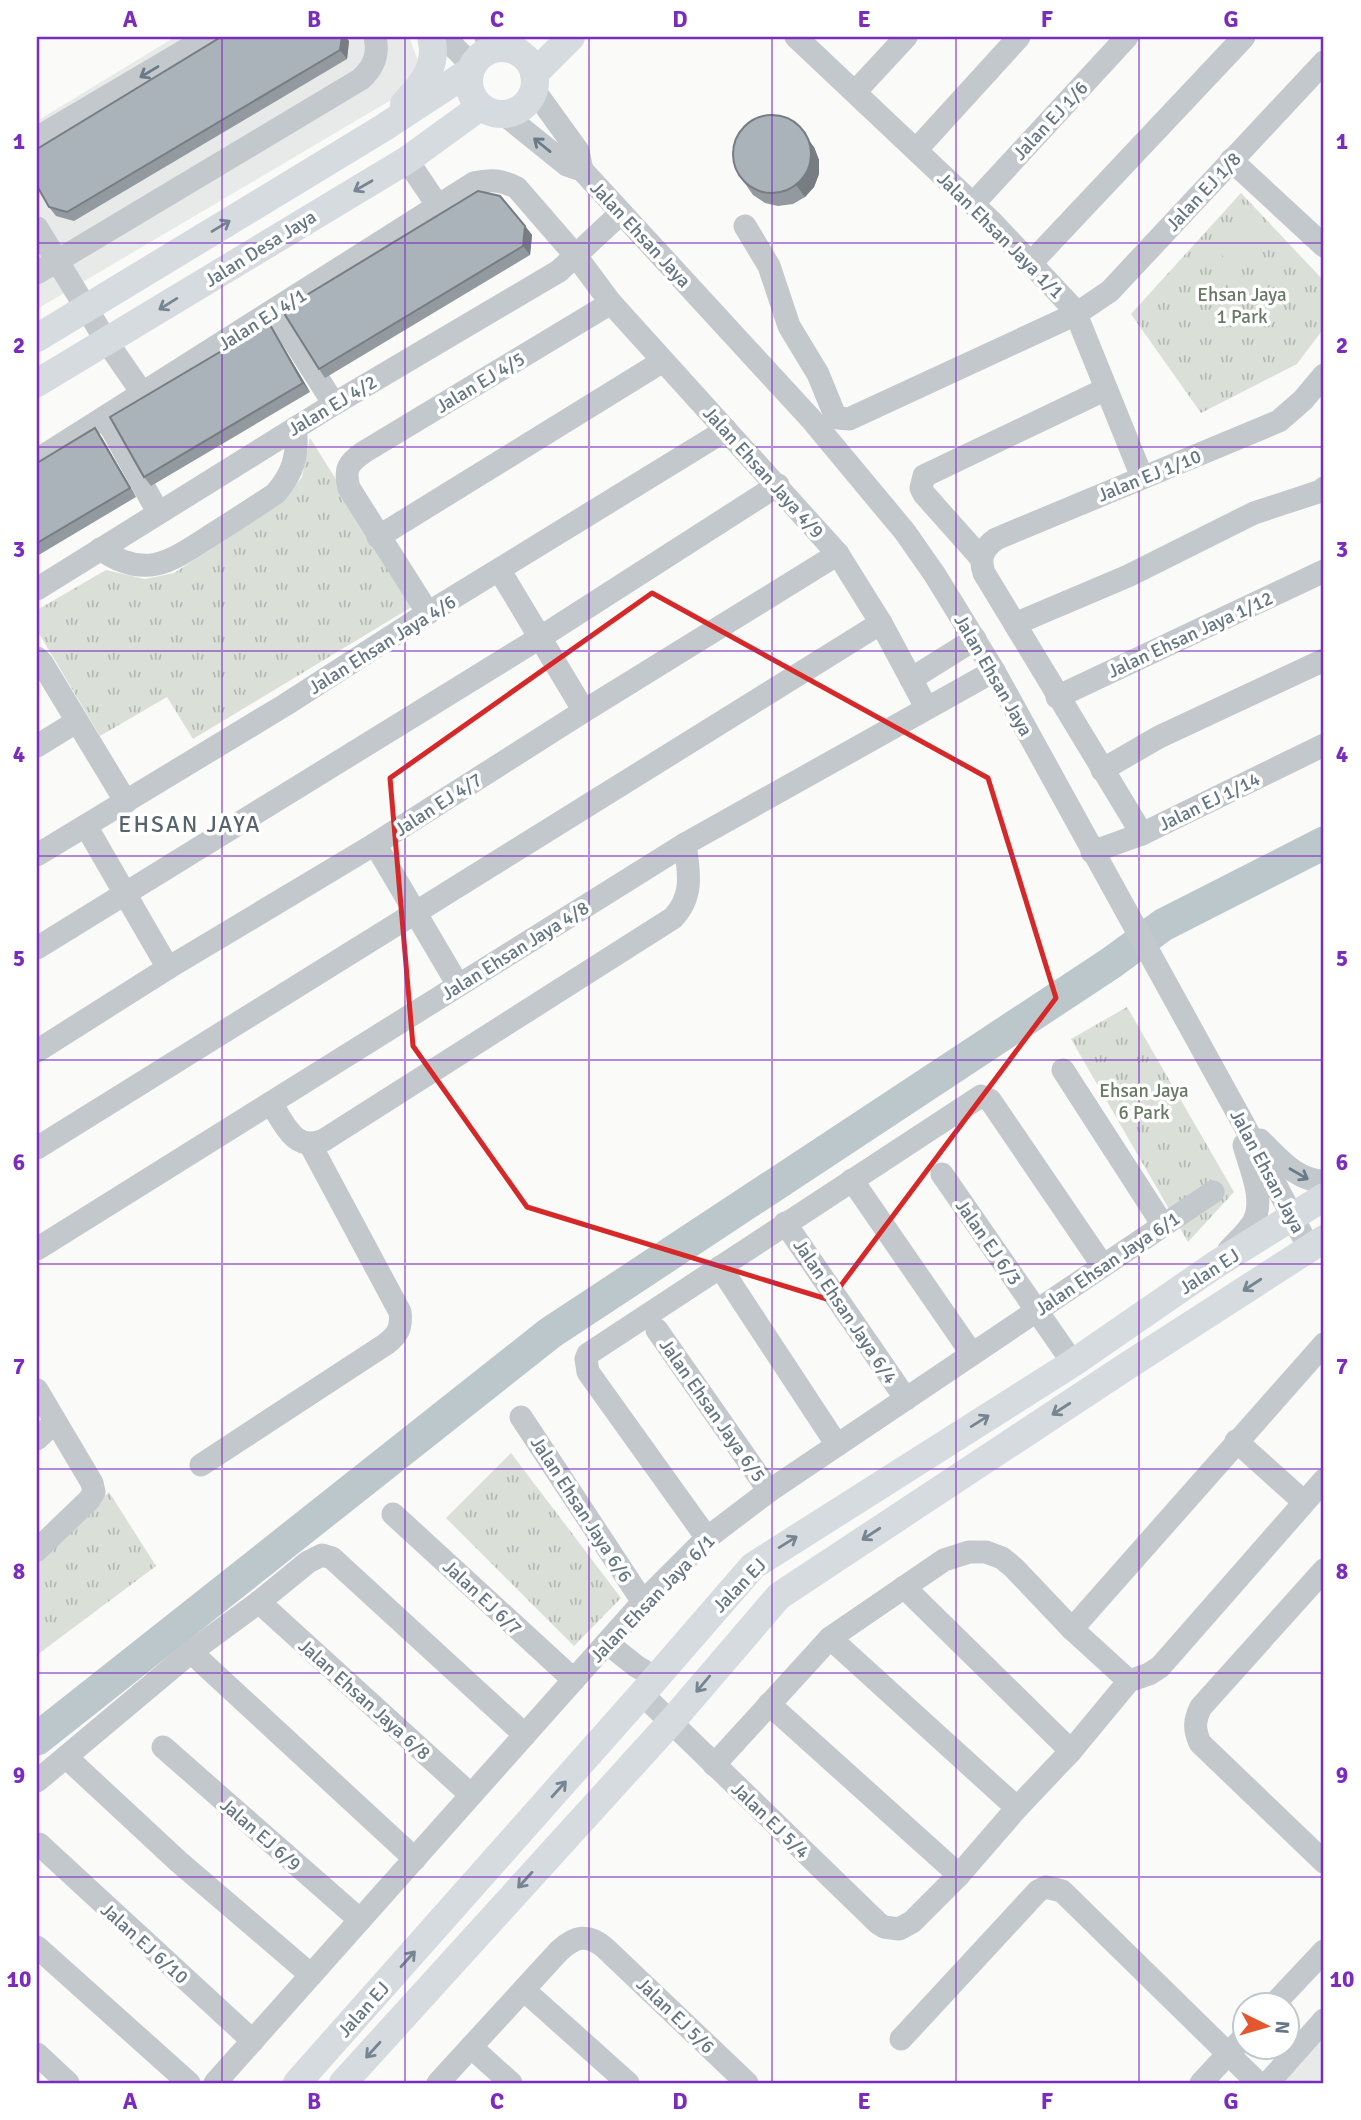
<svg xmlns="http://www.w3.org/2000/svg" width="1361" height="2120" font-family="Signika,sans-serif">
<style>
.built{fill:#e8e9e9}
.park{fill:url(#park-tufts)}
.pitch{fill:#dadfd7}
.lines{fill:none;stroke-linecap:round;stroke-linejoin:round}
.river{stroke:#bbc7cb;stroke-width:33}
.minor{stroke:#c3c8cc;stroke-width:23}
.major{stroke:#d6dbdf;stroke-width:28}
.wall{fill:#929a9f}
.shaded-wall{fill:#777d82}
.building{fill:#aab3b9;stroke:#777d82;stroke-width:2}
.oneway{stroke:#6a7a87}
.oneway2{stroke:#768591}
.marked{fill:none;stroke:#d62828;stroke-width:5;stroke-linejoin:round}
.grid{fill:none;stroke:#7b2cbf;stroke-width:2;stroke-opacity:0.55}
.labels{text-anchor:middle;stroke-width:7;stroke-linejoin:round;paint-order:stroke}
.street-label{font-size:19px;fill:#657683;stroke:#fff}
.park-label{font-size:19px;fill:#687a64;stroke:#fff}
.quarter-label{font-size:23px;letter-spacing:2px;fill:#57646e;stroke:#fff}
.neatline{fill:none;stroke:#7b2cbf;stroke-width:2.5}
.grid-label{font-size:23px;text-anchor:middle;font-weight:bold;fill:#7b2cbf}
</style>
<defs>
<pattern id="park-tufts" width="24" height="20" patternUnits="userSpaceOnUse" patternTransform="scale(1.75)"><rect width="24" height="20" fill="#dadfd7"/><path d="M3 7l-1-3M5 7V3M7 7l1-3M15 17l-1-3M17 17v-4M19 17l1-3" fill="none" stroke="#b4b9b4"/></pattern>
</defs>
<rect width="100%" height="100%" fill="#fafaf8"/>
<g class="built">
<path d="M 175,37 L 409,37 L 419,63 L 391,100 L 37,309 L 37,121 Z"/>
<path d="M 1324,2029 L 1324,2083 L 1275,2083 Z"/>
</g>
<g class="park">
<path d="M 1241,193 L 1324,281 L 1324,328 L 1297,364 L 1201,413 L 1131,314 Z"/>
<path d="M 310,438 L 415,605 L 193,739 L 167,697 L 100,736 L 37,630 L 37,610 L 106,570 L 145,579 L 174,573 L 281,504 L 302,477 Z"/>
<path d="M 1127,1007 L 1234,1192 L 1188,1242 L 1071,1039 Z"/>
<path d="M 511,1453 L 621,1598 L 574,1646 L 446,1518 Z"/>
<path d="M 109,1492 L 156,1566 L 37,1655 L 37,1561 Z"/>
</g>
<path class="pitch" d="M 1251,217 L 1268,236 L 1236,268 L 1216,250 Z"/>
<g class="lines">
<path class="river" d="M 37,1739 L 550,1333 L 1111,963 L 1163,925 L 1324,843"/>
<g class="minor">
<path d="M 444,37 L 472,65"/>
<path d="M 486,37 L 498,48"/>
<path d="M 796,37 L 992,222 L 1069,304 L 1076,314 L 1142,477"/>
<path d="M 534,90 L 578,151 L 582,170 L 811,419 L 905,532 L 935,575 L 994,671 L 1243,1123 L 1309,1248"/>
<path d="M 855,92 L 906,37"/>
<path d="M 505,115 L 567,165 L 582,170"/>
<path d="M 37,138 L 208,37"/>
<path d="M 916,150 L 1019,37"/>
<path d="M 407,160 L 438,206"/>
<path d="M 1231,160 L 1324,246"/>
<path d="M 973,204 L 1127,37"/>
<path d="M 745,226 L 769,266 L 789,326 L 818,374 L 834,413 L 838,418 L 849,419 L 1076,314 L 1110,291 L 1324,62"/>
<path d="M 37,228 L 107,342 L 143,394"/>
<path d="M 1031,263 L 1244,37"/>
<path d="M 37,273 L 361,79 C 374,67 379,54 375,37"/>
<path d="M 275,311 L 334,404"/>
<path d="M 105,417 L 158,512"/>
<path d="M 37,460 L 474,183 C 490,179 502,180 517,188 L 576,256 L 611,303 L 838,554 L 881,623 L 926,707"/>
<path d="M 378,537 L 663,361"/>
<path d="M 100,549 C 145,580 170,562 210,536 C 232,522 254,508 275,494 C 293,474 299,454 295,428"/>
<path d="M 981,558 L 924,494 L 921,488 L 924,476 L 1106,389"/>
<path d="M 500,571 L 584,711"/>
<path d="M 37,589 L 334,404 L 559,271 L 620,214"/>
<path d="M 428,613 L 349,488 C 344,469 348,463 364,452 L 611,303"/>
<path d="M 1015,624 L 1128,576 L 1254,513 L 1321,491 L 1324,488"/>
<path d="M 37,658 L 42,663 L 126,802"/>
<path d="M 911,679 L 975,639"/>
<path d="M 1057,697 L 1324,571"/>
<path d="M 37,746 L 76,722"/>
<path d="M 1102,770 L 1159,737 L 1324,660"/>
<path d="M 86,826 L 168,968"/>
<path d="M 1142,834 L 984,573 C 979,558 983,548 996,539 L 1279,421 L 1303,400 L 1324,375"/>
<path d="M 375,844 L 458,985"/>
<path d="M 1092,852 L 1142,834 L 1324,745"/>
<path d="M 37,855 L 285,705 L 428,613 L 726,430"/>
<path d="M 37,948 L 541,637 L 778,485"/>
<path d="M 37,1051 L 168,968 L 375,844 L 584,711 L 838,554"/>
<path d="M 1063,1070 L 1163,1225"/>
<path d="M 271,1103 C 284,1124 295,1153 324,1140 L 673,918 C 694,896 689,872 685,844"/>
<path d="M 1260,1140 C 1279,1158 1296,1181 1324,1181"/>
<path d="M 37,1148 L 881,623"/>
<path d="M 942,1174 L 1073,1363"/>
<path d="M 852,1180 L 972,1354"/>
<path d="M 785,1223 L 906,1399"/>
<path d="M 37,1249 L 685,844 L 994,671"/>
<path d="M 1229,1250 C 1237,1241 1249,1231 1254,1221 C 1265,1198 1250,1168 1244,1145"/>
<path d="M 720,1267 L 837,1445"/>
<path d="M 657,1330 L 769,1491"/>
<path d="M 37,1390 L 92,1483 L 94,1492 L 89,1500 L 37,1550"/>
<path d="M 521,1417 L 643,1602"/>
<path d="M 37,1439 L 55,1422"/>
<path d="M 1236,1441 L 1304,1502"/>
<path d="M 201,1465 L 386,1344 C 398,1335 402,1327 400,1312 L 310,1144"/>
<path d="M 393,1514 L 574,1680"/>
<path d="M 707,1538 L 588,1372 L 586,1359 L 588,1354 L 981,1096 L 990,1100 L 1103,1266"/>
<path d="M 1324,1570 L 1201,1707 C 1194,1720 1194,1730 1200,1743 L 1324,1862"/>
<path d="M 904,1587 L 1071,1751"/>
<path d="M 259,1602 L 471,1795"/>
<path d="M 1072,1629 L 1324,1344"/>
<path d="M 830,1638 L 1017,1808"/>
<path d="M 607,1643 L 636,1666 L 656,1678"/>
<path d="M 191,1652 L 415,1859"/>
<path d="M 642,1694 L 878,1923 L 884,1927 L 899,1929 L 912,1922 L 959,1875 L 1017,1808 L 1071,1751 L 1129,1681 L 1149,1674 L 1160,1667 L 1324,1480"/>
<path d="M 769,1704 L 959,1875"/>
<path d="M 163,1747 L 360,1920"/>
<path d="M 66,1757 L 179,1862 L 311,1975"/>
<path d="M 714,1765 L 830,1638 L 944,1560 L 969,1552 L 986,1552 L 1002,1558 L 1014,1568 L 1072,1629 L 1129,1681"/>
<path d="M 37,1781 L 191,1652 L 259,1602 L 308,1562 L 322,1555 L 332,1558 L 525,1735"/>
<path d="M 39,1844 L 253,2041"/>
<path d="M 37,1947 L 189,2083"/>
<path d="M 524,1990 L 628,2083"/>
<path d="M 1274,2004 L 1324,1951"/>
<path d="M 901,2039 L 1038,1891 L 1046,1887 L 1062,1891 L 1258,2083"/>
<path d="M 471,2047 L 511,2083"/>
<path d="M 37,2054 L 68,2083"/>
<path d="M 215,2083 L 643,1602 L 707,1538 L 769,1491 L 1213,1192"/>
<path d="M 438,2083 L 559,1951 C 575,1936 588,1933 605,1948 L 747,2083"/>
<path d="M 1201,2083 L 1246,2035"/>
<path d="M 1268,2083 L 1324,2020"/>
</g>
<g class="major">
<circle cx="502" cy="81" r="33"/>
<path d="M 534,74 L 571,37"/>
<path d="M 404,104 C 422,84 439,66 431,37"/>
<path d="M 37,338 L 383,128 L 470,71"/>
<path d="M 37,383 L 407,160 L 480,107"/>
<path d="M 297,2083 L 642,1694 L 753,1566 L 1073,1363 L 1215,1265 L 1324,1197"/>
<path d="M 343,2083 L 671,1722 L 779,1596 L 1124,1368 L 1324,1239"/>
</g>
</g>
<g class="wall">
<path d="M 349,41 L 347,59 L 74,221 L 56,216 L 49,207 Z"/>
<path d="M 814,147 L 819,160 L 819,174 L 814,187 L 805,197 L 793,204 L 778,206 L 765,203 L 753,195 L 737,172 Z"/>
<path d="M 525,226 L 532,235 L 530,255 L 325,378 L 319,369 Z"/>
<path d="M 269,323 L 310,392 L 151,486 L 144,477 Z"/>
<path d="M 102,438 L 136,497 L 37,556 L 37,463 Z"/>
</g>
<g class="shaded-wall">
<path d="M 342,37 L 346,37 L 349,41 L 347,59 L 340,50 Z"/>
<path d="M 805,135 L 814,147 L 819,160 L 819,174 L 814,187 L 805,197 L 796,185 Z"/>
<path d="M 525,226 L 532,235 L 530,255 L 523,246 Z"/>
<path d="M 269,323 L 275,333 L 310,392 L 303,383 Z"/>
<path d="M 95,428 L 102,438 L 136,497 L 130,488 Z"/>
</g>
<g class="building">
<path d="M 221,37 L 342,37 L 340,50 L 67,212 L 49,207 L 37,186 L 37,149 Z"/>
<circle cx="772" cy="154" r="39"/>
<path d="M 478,191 L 500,196 L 525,226 L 523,246 L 319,369 L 282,310 Z"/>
<path d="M 269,323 L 303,383 L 144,477 L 110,417 Z"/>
<path d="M 95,428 L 130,488 L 37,543 L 37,463 Z"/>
</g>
<defs><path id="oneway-shaft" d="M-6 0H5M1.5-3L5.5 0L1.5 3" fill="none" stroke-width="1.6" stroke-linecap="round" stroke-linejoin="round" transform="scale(1.75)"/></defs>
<g class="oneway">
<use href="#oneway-shaft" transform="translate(149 72) rotate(149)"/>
<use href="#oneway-shaft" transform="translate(542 145) rotate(-141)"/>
<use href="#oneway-shaft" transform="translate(1299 1174) rotate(30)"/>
</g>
<g class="oneway2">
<use href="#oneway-shaft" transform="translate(363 186) rotate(150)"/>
<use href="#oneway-shaft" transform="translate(221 226) rotate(-31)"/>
<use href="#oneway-shaft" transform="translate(168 304) rotate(148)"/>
<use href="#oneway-shaft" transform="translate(1252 1285) rotate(147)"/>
<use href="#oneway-shaft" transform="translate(1061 1409) rotate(147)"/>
<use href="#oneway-shaft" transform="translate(980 1421) rotate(-32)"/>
<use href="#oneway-shaft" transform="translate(871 1534) rotate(147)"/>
<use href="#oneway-shaft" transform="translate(788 1542) rotate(-32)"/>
<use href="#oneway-shaft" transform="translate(703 1684) rotate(130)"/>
<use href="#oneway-shaft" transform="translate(559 1789) rotate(-48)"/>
<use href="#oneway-shaft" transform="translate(525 1880) rotate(132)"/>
<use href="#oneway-shaft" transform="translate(408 1959) rotate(-48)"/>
<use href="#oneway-shaft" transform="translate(373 2050) rotate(132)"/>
</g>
<path class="marked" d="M 652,593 L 988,778 L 1056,998 L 830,1300 L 527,1207 L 413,1046 L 390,778 Z"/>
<path class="grid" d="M 222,37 L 222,2083M 405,37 L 405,2083M 589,37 L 589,2083M 772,37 L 772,2083M 956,37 L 956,2083M 1139,37 L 1139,2083M 37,243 L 1324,243M 37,447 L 1324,447M 37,651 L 1324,651M 37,856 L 1324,856M 37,1060 L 1324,1060M 37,1264 L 1324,1264M 37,1469 L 1324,1469M 37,1673 L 1324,1673M 37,1877 L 1324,1877"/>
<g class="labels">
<g class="street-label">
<text transform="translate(1050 120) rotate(-47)" y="7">Jalan EJ 1/6</text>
<text transform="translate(1203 191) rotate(-47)" y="7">Jalan EJ 1/8</text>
<text transform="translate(641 234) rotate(47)" y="7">Jalan Ehsan Jaya</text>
<text transform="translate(1001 235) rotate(45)" y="7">Jalan Ehsan Jaya 1/1</text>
<text transform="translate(260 248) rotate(-32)" y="7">Jalan Desa Jaya</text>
<text transform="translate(262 319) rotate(-32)" y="7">Jalan EJ 4/1</text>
<text transform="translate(480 382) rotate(-31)" y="7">Jalan EJ 4/5</text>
<text transform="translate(332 405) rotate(-31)" y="7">Jalan EJ 4/2</text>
<text transform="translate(764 472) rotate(48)" y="7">Jalan Ehsan Jaya 4/9</text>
<text transform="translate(1149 475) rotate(-22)" y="7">Jalan EJ 1/10</text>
<text transform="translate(1190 634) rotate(-25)" y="7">Jalan Ehsan Jaya 1/12</text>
<text transform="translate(382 644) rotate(-32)" y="7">Jalan Ehsan Jaya 4/6</text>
<text transform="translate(994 675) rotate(60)" y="7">Jalan Ehsan Jaya</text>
<text transform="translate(1209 801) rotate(-26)" y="7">Jalan EJ 1/14</text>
<text transform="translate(438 804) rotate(-33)" y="7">Jalan EJ 4/7</text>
<text transform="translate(515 950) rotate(-32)" y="7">Jalan Ehsan Jaya 4/8</text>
<text transform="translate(1268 1171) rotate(62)" y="7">Jalan Ehsan Jaya</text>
<text transform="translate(989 1242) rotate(55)" y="7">Jalan EJ 6/3</text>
<text transform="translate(1107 1263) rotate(-34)" y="7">Jalan Ehsan Jaya 6/1</text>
<text transform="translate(1209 1271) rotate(-33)" y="7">Jalan EJ</text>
<text transform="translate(846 1311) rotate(56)" y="7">Jalan Ehsan Jaya 6/4</text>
<text transform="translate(713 1410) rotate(55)" y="7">Jalan Ehsan Jaya 6/5</text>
<text transform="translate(582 1509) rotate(57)" y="7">Jalan Ehsan Jaya 6/6</text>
<text transform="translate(739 1585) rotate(-46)" y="7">Jalan EJ</text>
<text transform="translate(483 1597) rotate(43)" y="7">Jalan EJ 6/7</text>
<text transform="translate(652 1598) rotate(-46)" y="7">Jalan Ehsan Jaya 6/1</text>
<text transform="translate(365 1699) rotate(42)" y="7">Jalan Ehsan Jaya 6/8</text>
<text transform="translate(771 1820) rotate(44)" y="7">Jalan EJ 5/4</text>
<text transform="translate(261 1834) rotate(41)" y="7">Jalan EJ 6/9</text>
<text transform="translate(145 1943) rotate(42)" y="7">Jalan EJ 6/10</text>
<text transform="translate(363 2009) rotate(-48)" y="7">Jalan EJ</text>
<text transform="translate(676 2015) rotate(44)" y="7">Jalan EJ 5/6</text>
</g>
<g class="park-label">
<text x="1242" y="301">Ehsan Jaya<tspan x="1242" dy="22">1 Park</tspan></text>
<text x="1144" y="1097">Ehsan Jaya<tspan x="1144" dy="22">6 Park</tspan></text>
</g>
<g class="quarter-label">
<text x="190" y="832">EHSAN JAYA</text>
</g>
</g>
<rect width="1361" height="2120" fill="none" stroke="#ffffff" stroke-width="77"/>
<g transform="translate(1266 2026) rotate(95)"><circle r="33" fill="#ffffff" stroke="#c1c8cd" stroke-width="2"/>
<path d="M0-5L12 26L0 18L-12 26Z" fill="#e4572e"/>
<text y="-10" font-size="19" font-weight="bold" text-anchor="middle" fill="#657683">N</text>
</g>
<rect x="38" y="38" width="1284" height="2044" class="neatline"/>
<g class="grid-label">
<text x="130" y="27">A</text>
<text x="314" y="27">B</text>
<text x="497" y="27">C</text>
<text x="680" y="27">D</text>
<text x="864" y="27">E</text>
<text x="1047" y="27">F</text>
<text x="1231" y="27">G</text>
<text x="19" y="149">1</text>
<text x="1342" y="149">1</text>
<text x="19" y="353">2</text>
<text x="1342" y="353">2</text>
<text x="19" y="557">3</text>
<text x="1342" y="557">3</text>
<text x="19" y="762">4</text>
<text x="1342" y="762">4</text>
<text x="19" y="966">5</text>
<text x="1342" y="966">5</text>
<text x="19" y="1170">6</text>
<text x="1342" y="1170">6</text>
<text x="19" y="1374">7</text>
<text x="1342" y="1374">7</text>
<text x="19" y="1579">8</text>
<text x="1342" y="1579">8</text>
<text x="19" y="1783">9</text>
<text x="1342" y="1783">9</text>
<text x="19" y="1987">10</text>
<text x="1342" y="1987">10</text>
<text x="130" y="2109">A</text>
<text x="314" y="2109">B</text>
<text x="497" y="2109">C</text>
<text x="680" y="2109">D</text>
<text x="864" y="2109">E</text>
<text x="1047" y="2109">F</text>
<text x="1231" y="2109">G</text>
</g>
</svg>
